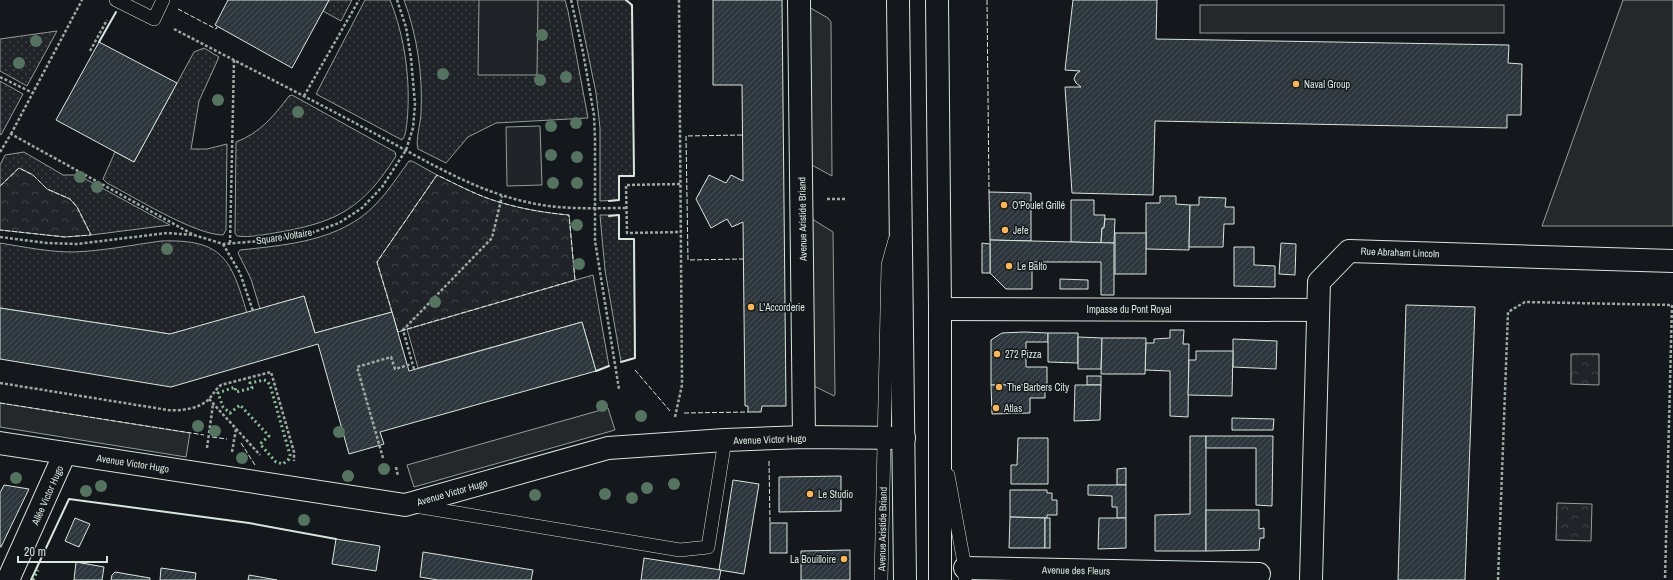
<svg xmlns="http://www.w3.org/2000/svg" width="1673" height="580" font-family="'Archivo Narrow',sans-serif">
<style>
.grass{fill:url(#grass-dots);stroke:#939e99}
.park{fill:url(#park-crowns);stroke:#939e99}
.garden{fill:#202428;stroke:#939e99}
.parking{fill:#24282b;stroke:#939e99}
.building{fill:url(#building-hatch);stroke:#d8e6dc}
.lines{fill:none;stroke-linecap:round;stroke-linejoin:round}
.lane-casing{stroke:#d8e6dc;stroke-width:14}
.street-casing{stroke:#d8e6dc;stroke-width:24}
.primary-casing{stroke:#d8e6dc;stroke-width:24}
.path{stroke:#9da8a2;stroke-width:2.5;stroke-dasharray:3 2;stroke-linecap:butt}
.lane{stroke:#14181c;stroke-width:13}
.street{stroke:#14181c;stroke-width:22}
.primary{stroke:#14181c;stroke-width:22}
.hedge{stroke:#8ac095;stroke-width:3;stroke-dasharray:2 3;stroke-linecap:butt}
.fence{stroke:#d8e6dc;stroke-width:1;stroke-dasharray:5 2;stroke-linecap:butt}
.wall{stroke:#d8e6dc;stroke-width:2}
.tree{fill:#55745f}
.poi-dot{fill:#ffb74d;stroke:#14181c;stroke-width:1.5}
.labels{text-anchor:middle;stroke-width:3;stroke-linejoin:round;paint-order:stroke}
.poi-label{font-size:10px;fill:#d8e6dc;stroke:#14181c;text-anchor:start}
.street-label{font-size:10px;fill:#d8e6dc;stroke:#14181c}
</style>
<defs>
<pattern id="grass-dots" width="8" height="8" patternUnits="userSpaceOnUse"><rect width="8" height="8" fill="#202428"/><path d="M2 2h.1M6 6h.1" fill="none" stroke="#404447" stroke-width="1.8" stroke-linecap="round"/></pattern>
<pattern id="park-crowns" width="20" height="18" patternUnits="userSpaceOnUse"><rect width="20" height="18" fill="#202428"/><path d="M2 6a3 3 0 1 1 6 0M12 15a3 3 0 1 1 6 0" fill="none" stroke="#404447"/></pattern>
<pattern id="building-hatch" width="6" height="6" patternUnits="userSpaceOnUse"><rect width="6" height="6" fill="#2c363c"/><path d="M-1 1l2-2M0 6l6-6M5 7l2-2" fill="none" stroke="#4a5358"/></pattern>
</defs>
<rect width="100%" height="100%" fill="#14181c"/>
<g class="grass">
<path d="M 329,0 L 352,0 L 341,21 L 323,11 Z"/>
<path d="M 365,0 L 390,0 C 405,37 411,82 407,122 C 406,128 406,136 402,140 L 316,94 Z"/>
<path d="M 404,0 L 565,0 L 568,11 L 588,118 L 496,123 L 468,137 L 446,163 L 418,149 C 415,141 421,122 421,113 C 423,75 417,35 404,0 Z"/>
<path d="M 577,0 L 626,0 L 632,5 L 634,176 L 619,176 L 619,200 L 600,201 L 600,128 L 596,93 Z"/>
<path d="M 57,31 L 27,86 L 0,71 L 0,39 Z"/>
<path d="M 204,48 L 219,57 L 199,101 L 191,149 L 207,149 L 227,144 L 226,230 L 223,235 C 195,235 134,197 107,183 L 103,179 L 115,152 L 134,162 L 194,52 Z"/>
<path d="M 0,81 L 23,94 L 1,135 L 0,134 Z"/>
<path d="M 292,95 L 395,152 L 396,156 C 364,207 338,222 280,232 C 267,234 250,238 237,236 L 235,233 L 236,142 C 260,133 274,116 289,96 Z"/>
<path d="M 24,152 L 63,175 L 78,175 L 170,225 L 91,235 L 77,207 L 70,199 L 47,189 L 33,175 L 19,168 L 0,186 L 0,165 L 5,155 Z"/>
<path d="M 409,161 L 412,161 L 437,175 L 377,262 L 392,312 L 315,333 L 304,296 L 260,309 L 251,279 L 238,253 L 240,250 C 287,245 340,241 375,205 C 388,192 398,176 409,161 Z"/>
<path d="M 600,215 L 619,215 L 619,239 L 634,239 L 635,358 L 621,362 L 605,270 Z"/>
<path d="M 161,241 C 223,239 231,259 247,313 L 170,334 L 0,308 L 0,243 C 24,247 49,252 73,252 C 103,251 132,245 161,241 Z"/>
<path d="M 593,275 L 609,366 L 596,371 L 582,322 L 418,368 L 407,329 Z"/>
</g>
<g class="park">
<path d="M 19,168 L 33,175 L 47,189 L 70,199 L 77,207 L 91,235 L 65,237 L 0,230 L 0,186 Z"/>
<path d="M 437,175 C 458,185 478,196 499,202 C 522,209 546,213 569,215 L 575,280 L 398,332 L 377,262 Z"/>
<path d="M 1571,354 L 1599,354 L 1599,385 L 1571,384 Z"/>
<path d="M 1557,503 L 1592,504 L 1591,541 L 1556,540 Z"/>
</g>
<g class="garden">
<path d="M 479,0 L 538,0 L 537,75 L 478,75 Z"/>
<path d="M 540,126 L 542,185 L 507,186 L 506,127 Z"/>
</g>
<g class="parking">
<path d="M 1623,0 L 1673,0 L 1673,226 L 1542,226 Z"/>
<rect x="1200" y="5" width="304" height="28"/>
<path d="M 807,6 L 828,18 L 831,22 L 832,176 L 808,163 Z"/>
<path d="M 809,217 L 833,232 L 835,394 L 834,396 L 812,385 Z"/>
<path d="M 0,403 L 190,433 L 186,457 L 0,427 Z"/>
<path d="M 608,408 L 615,430 L 414,487 L 407,465 Z"/>
</g>
<g class="building">
<path d="M 228,0 L 329,0 L 292,68 L 215,25 Z"/>
<path d="M 713,0 L 782,0 L 786,406 L 762,406 L 761,412 L 748,412 L 748,406 L 745,406 L 743,222 L 732,227 L 727,219 L 711,228 L 696,199 L 709,175 L 726,183 L 731,175 L 743,181 L 742,85 L 713,85 Z"/>
<path d="M 1073,0 L 1157,0 L 1156,39 L 1509,45 L 1508,63 L 1522,64 L 1521,115 L 1507,115 L 1507,128 L 1155,121 L 1153,195 L 1072,193 L 1065,87 L 1081,87 L 1076,83 L 1074,79 L 1076,74 L 1080,71 L 1065,70 Z"/>
<path d="M 99,42 L 177,83 L 134,162 L 56,120 Z"/>
<path d="M 989,192 L 1031,193 L 1031,241 L 990,240 Z"/>
<path d="M 1160,196 L 1176,196 L 1176,204 L 1190,205 L 1189,250 L 1146,249 L 1146,203 L 1160,203 Z"/>
<path d="M 1199,197 L 1226,198 L 1225,207 L 1234,207 L 1234,224 L 1224,224 L 1223,247 L 1189,247 L 1190,205 L 1199,205 Z"/>
<path d="M 1071,200 L 1094,200 L 1094,215 L 1105,215 L 1104,228 L 1102,228 L 1101,243 L 1071,242 Z"/>
<path d="M 1105,219 L 1115,219 L 1114,243 L 1101,243 L 1102,228 L 1104,228 Z"/>
<rect x="1115" y="233" width="31" height="41"/>
<path d="M 990,240 L 1114,243 L 1114,295 L 1101,295 L 1101,262 L 1032,262 L 1032,289 L 1006,289 L 990,273 Z"/>
<path d="M 982,243 L 990,244 L 990,273 L 982,273 Z"/>
<path d="M 1281,243 L 1296,244 L 1295,275 L 1279,274 Z"/>
<path d="M 1234,247 L 1254,247 L 1254,265 L 1275,266 L 1275,287 L 1234,286 Z"/>
<path d="M 1060,279 L 1088,280 L 1088,289 L 1060,289 Z"/>
<path d="M 304,296 L 315,333 L 392,312 L 409,371 L 582,322 L 596,371 L 380,432 L 384,444 L 349,454 L 318,344 L 171,387 L 0,359 L 0,308 L 170,334 Z"/>
<path d="M 1406,305 L 1475,307 L 1465,580 L 1398,580 Z"/>
<path d="M 1170,330 L 1184,330 L 1183,344 L 1189,344 L 1188,417 L 1170,416 L 1170,371 L 1145,370 L 1146,343 L 1154,343 L 1154,339 L 1170,338 Z"/>
<path d="M 1024,332 L 1048,333 L 1048,342 L 1026,342 L 1026,351 L 1030,351 L 1030,358 L 1026,358 L 1026,367 L 1047,367 L 1047,385 L 991,385 L 991,340 L 1002,333 Z"/>
<path d="M 1048,333 L 1078,333 L 1078,363 L 1048,362 Z"/>
<path d="M 1078,337 L 1102,338 L 1101,369 L 1078,369 Z"/>
<path d="M 1102,338 L 1146,338 L 1145,374 L 1101,374 Z"/>
<path d="M 1233,339 L 1277,341 L 1276,369 L 1233,367 Z"/>
<path d="M 1196,351 L 1233,351 L 1232,396 L 1188,395 L 1189,360 L 1196,360 Z"/>
<rect x="1087" y="376" width="14" height="9"/>
<path d="M 991,385 L 1045,385 L 1045,398 L 1030,398 L 1030,413 L 992,414 Z"/>
<path d="M 1075,385 L 1101,385 L 1100,420 L 1074,421 Z"/>
<path d="M 1232,418 L 1274,419 L 1273,430 L 1232,430 Z"/>
<path d="M 1190,436 L 1206,436 L 1206,551 L 1155,551 L 1155,515 L 1190,514 Z"/>
<path d="M 1206,436 L 1273,436 L 1272,506 L 1256,505 L 1256,448 L 1206,448 Z"/>
<path d="M 1018,438 L 1048,438 L 1048,484 L 1011,484 L 1011,465 L 1017,465 Z"/>
<path d="M 1126,468 L 1126,485 L 1117,485 L 1117,469 Z"/>
<path d="M 841,476 L 841,511 L 779,512 L 779,477 Z"/>
<path d="M 733,480 L 759,484 L 744,574 L 719,570 Z"/>
<path d="M 4,485 L 29,489 L 1,547 L 0,547 L 0,493 Z"/>
<path d="M 1088,485 L 1126,485 L 1126,518 L 1117,518 L 1117,507 L 1112,507 L 1112,496 L 1088,495 Z"/>
<path d="M 1010,490 L 1047,490 L 1047,493 L 1052,493 L 1052,500 L 1057,500 L 1057,515 L 1047,515 L 1047,518 L 1010,517 Z"/>
<path d="M 1206,510 L 1259,510 L 1259,529 L 1264,528 L 1264,538 L 1260,538 L 1259,550 L 1206,551 Z"/>
<path d="M 1010,517 L 1045,518 L 1045,548 L 1009,548 Z"/>
<path d="M 75,518 L 90,524 L 79,547 L 65,541 Z"/>
<rect x="1045" y="518" width="5" height="30"/>
<path d="M 1099,518 L 1126,518 L 1126,548 L 1098,549 Z"/>
<rect x="770" y="523" width="17" height="30"/>
<path d="M 336,539 L 380,546 L 376,571 L 332,564 Z"/>
<path d="M 850,550 L 850,580 L 801,580 L 801,551 Z"/>
<path d="M 423,552 L 533,570 L 531,580 L 438,580 L 420,577 Z"/>
<path d="M 644,558 L 721,570 L 719,580 L 641,580 Z"/>
<path d="M 76,562 L 104,567 L 102,580 L 74,580 Z"/>
<path d="M 161,568 L 196,573 L 195,580 L 160,580 Z"/>
<path d="M 115,572 L 150,578 L 150,580 L 111,580 L 112,575 Z"/>
<path d="M 249,575 L 277,580 L 248,580 Z"/>
</g>
<g class="lines">
<defs>
<g id="lane">
<path d="M 116,0 L 154,19 L 163,0"/>
<path d="M 948,475 L 965,568 L 965,580"/>
<path d="M 415,506 L 680,550 L 708,547 L 725,440"/>
<path d="M 881,580 L 888,265 L 895,240"/>
</g>
<g id="street">
<path d="M 799,0 L 804,437"/>
<path d="M 940,309 L 1318,310"/>
<path d="M 0,443 L 405,505 L 608,448 L 725,440 L 804,437 L 904,438"/>
<path d="M 965,568 L 1259,574"/>
<path d="M 8,580 L 65,453"/>
<path d="M 1311,580 L 1319,282 L 1349,251 L 1673,261"/>
</g>
<g id="primary">
<path d="M 898,0 L 905,580"/>
<path d="M 937,0 L 940,309 L 940,580"/>
</g>
</defs>
<use href="#lane" class="lane-casing"/>
<use href="#street" class="street-casing"/>
<use href="#primary" class="primary-casing"/>
<g class="path">
<path d="M 571,0 L 583,52 L 594,115 L 595,139 L 595,241 L 619,389"/>
<path d="M 174,29 C 239,63 305,96 370,131 C 420,157 471,190 527,202 C 559,210 593,208 626,208"/>
<path d="M 90,51 L 107,20"/>
<path d="M 0,77 L 33,93"/>
<path d="M 304,96 L 359,0"/>
<path d="M 11,134 L 82,0"/>
<path d="M 0,152 L 11,134 L 192,234"/>
<path d="M 680,184 L 626,185 L 627,233 L 680,232"/>
<path d="M 827,199 L 846,199"/>
<path d="M 0,237 L 47,243 L 77,244 L 167,233 L 194,235 L 223,244 L 273,240 L 311,233 L 339,223 L 362,208 L 382,187 L 406,150 L 413,128 L 415,104 L 411,58 L 406,27 L 397,0"/>
<path d="M 230,243 L 234,60"/>
<path d="M 223,244 L 240,273 L 253,311"/>
<path d="M 414,369 L 403,330 L 492,238 L 502,196"/>
<path d="M 0,383 L 168,410 C 181,411 198,409 208,400 C 213,395 215,390 221,385 L 271,372 L 294,452 L 294,461"/>
<path d="M 209,399 L 260,455"/>
<path d="M 675,417 L 682,385 L 679,0"/>
<path d="M 207,448 L 213,404"/>
<path d="M 232,452 L 236,429"/>
<path d="M 383,458 L 357,367 L 391,357 L 395,369 L 412,364"/>
<path d="M 396,467 L 398,476"/>
<path d="M 1498,580 L 1508,312 L 1525,302 L 1672,305 L 1665,580"/>
</g>
<use href="#lane" class="lane"/>
<use href="#street" class="street"/>
<use href="#primary" class="primary"/>
<g class="hedge">
<path d="M 264,380 L 267,381 L 270,385 L 290,455 L 289,459 L 283,464 L 276,462 L 260,444 L 269,436 L 240,405 L 230,413 L 223,407 L 218,393 L 235,387 L 236,392 L 252,388 L 250,383 Z"/>
<path d="M 33,580 L 38,570"/>
</g>
<g class="fence">
<path d="M 987,0 L 989,192"/>
<path d="M 178,9 L 216,29 L 217,27"/>
<path d="M 742,135 L 686,136 L 688,260 L 743,259"/>
<path d="M 0,186 L 19,168 L 33,175 L 47,189 L 70,199 L 77,207 L 91,235 L 65,237 L 0,230"/>
<path d="M 392,312 L 377,262 L 437,175 C 458,185 478,196 499,202 C 522,209 546,213 569,215 L 575,280 L 407,329 L 398,332 L 397,329"/>
<path d="M 635,370 L 670,411"/>
<path d="M 0,403 L 204,435"/>
<path d="M 684,413 L 748,412"/>
<path d="M 212,437 L 227,439"/>
<path d="M 241,443 L 255,465"/>
<path d="M 769,461 L 770,523"/>
</g>
<g class="wall">
<path d="M 99,42 L 116,12"/>
<path d="M 609,201 L 619,200 L 619,176 L 634,176 L 632,5 L 626,0"/>
<path d="M 609,216 L 619,215 L 619,239 L 634,239 L 635,358 L 621,362"/>
<path d="M 596,371 L 609,366"/>
<path d="M 31,580 L 69,499 L 249,523 L 336,539"/>
</g>
</g>
<g class="tree">
<circle cx="542" cy="35" r="6"/>
<circle cx="36" cy="41" r="6"/>
<circle cx="19" cy="63" r="6"/>
<circle cx="443" cy="74" r="6"/>
<circle cx="566" cy="77" r="6"/>
<circle cx="540" cy="80" r="6"/>
<circle cx="218" cy="100" r="6"/>
<circle cx="298" cy="112" r="6"/>
<circle cx="576" cy="123" r="6"/>
<circle cx="551" cy="126" r="6"/>
<circle cx="551" cy="155" r="6"/>
<circle cx="577" cy="157" r="6"/>
<circle cx="80" cy="177" r="6"/>
<circle cx="553" cy="183" r="6"/>
<circle cx="577" cy="183" r="6"/>
<circle cx="97" cy="187" r="6"/>
<circle cx="577" cy="225" r="6"/>
<circle cx="167" cy="249" r="6"/>
<circle cx="579" cy="264" r="6"/>
<circle cx="435" cy="302" r="6"/>
<circle cx="602" cy="406" r="6"/>
<circle cx="641" cy="416" r="6"/>
<circle cx="198" cy="426" r="6"/>
<circle cx="215" cy="431" r="6"/>
<circle cx="339" cy="432" r="6"/>
<circle cx="242" cy="458" r="6"/>
<circle cx="384" cy="469" r="6"/>
<circle cx="348" cy="476" r="6"/>
<circle cx="16" cy="478" r="6"/>
<circle cx="674" cy="484" r="6"/>
<circle cx="101" cy="486" r="6"/>
<circle cx="647" cy="488" r="6"/>
<circle cx="86" cy="491" r="6"/>
<circle cx="605" cy="494" r="6"/>
<circle cx="535" cy="495" r="6"/>
<circle cx="632" cy="498" r="6"/>
<circle cx="304" cy="520" r="6"/>
</g>
<g class="poi-dot">
<circle cx="1296" cy="84" r="4"/>
<circle cx="1004" cy="205" r="4"/>
<circle cx="1005" cy="230" r="4"/>
<circle cx="1009" cy="266" r="4"/>
<circle cx="751" cy="307" r="4"/>
<circle cx="997" cy="354" r="4"/>
<circle cx="999" cy="387" r="4"/>
<circle cx="996" cy="408" r="4"/>
<circle cx="810" cy="494" r="4"/>
<circle cx="844" cy="559" r="4"/>
</g>
<g class="labels">
<g class="poi-label">
<text x="1304" y="88">Naval Group</text>
<text x="1012" y="209">O'Poulet Grillé</text>
<text x="1013" y="234">Jefe</text>
<text x="1017" y="270">Le Balto</text>
<text x="759" y="311">L'Accorderie</text>
<text x="1005" y="358">272 Pizza</text>
<text x="1007" y="391">The Barbers City</text>
<text x="1004" y="412">Atlas</text>
<text x="818" y="498">Le Studio</text>
<text x="836" y="563" text-anchor="end">La Bouilloire</text>
</g>
<g class="street-label">
<text transform="translate(802 219) rotate(-91)" y="4">Avenue Aristide Briand</text>
<text transform="translate(284 236) rotate(-9)" y="4">Square Voltaire</text>
<text transform="translate(1400 252) rotate(2)" y="4">Rue Abraham Lincoln</text>
<text x="1129" y="313">Impasse du Pont Royal</text>
<text transform="translate(770 439) rotate(-2)" y="4">Avenue Victor Hugo</text>
<text transform="translate(133 463) rotate(9)" y="4">Avenue Victor Hugo</text>
<text transform="translate(452 492) rotate(-16)" y="4">Avenue Victor Hugo</text>
<text transform="translate(47 495) rotate(-66)" y="4">Allée Victor Hugo</text>
<text transform="translate(882 529) rotate(-89)" y="4">Avenue Aristide Briand</text>
<text transform="translate(1076 570) rotate(1)" y="4">Avenue des Fleurs</text>
</g>
</g>
<path d="M18 556v6h89v-6" fill="none" stroke="#d8e6dc" stroke-width="2"/>
<text x="24" y="556" font-size="12" fill="#d8e6dc" stroke="#14181c" stroke-width="3" paint-order="stroke">20 m</text>
</svg>
